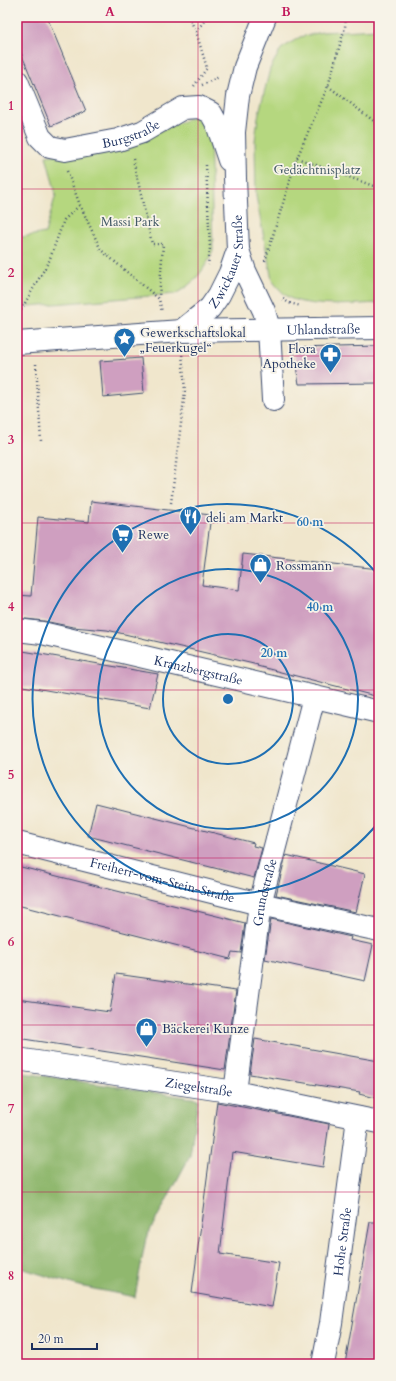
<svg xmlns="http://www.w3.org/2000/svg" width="396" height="1381" font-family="Cardo,serif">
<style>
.green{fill:#b5d77f;stroke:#68836e}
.forest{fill:#90b86e;stroke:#567466}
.building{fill:#cf9fc0}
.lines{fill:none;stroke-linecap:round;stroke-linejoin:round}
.minor-casing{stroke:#3b4a6e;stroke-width:24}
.path{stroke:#3b4a6e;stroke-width:2.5;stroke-dasharray:1 3;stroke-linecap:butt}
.minor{stroke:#fff;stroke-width:22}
.grid{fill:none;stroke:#c2185b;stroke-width:1;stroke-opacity:0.55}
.ring{fill:none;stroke:#1f6fb2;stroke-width:2}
.labels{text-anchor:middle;stroke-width:3.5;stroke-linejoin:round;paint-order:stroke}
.street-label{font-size:13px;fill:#1b2f5e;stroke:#f7f3e8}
.park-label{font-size:13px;fill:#425966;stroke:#f7f3e8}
.poi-label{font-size:13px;fill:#1b2f5e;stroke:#f7f3e8;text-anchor:start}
.centre{fill:#1f6fb2;stroke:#f7f3e8;stroke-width:2}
.ring-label{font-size:12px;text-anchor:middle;font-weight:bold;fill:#1f6fb2;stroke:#f7f3e8;stroke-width:3.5;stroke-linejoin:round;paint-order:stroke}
.neatline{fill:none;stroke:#c2185b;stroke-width:1.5}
.grid-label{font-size:13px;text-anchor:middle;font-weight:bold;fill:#c2185b}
</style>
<rect width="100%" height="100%" fill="#f7f3e8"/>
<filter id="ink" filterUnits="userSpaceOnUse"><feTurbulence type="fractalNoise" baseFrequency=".025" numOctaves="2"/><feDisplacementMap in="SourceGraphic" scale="8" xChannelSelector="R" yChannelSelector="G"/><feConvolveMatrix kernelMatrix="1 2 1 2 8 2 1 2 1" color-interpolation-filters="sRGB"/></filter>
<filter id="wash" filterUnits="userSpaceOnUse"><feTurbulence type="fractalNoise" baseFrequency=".012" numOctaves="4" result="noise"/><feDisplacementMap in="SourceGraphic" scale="16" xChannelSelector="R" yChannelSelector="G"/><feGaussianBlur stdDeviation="0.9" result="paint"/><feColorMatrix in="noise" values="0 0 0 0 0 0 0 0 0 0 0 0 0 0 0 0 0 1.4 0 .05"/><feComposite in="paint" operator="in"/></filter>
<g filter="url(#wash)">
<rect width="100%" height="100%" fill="#f0e6cc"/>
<g class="green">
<path d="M 379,29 L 379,303 C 356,304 314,308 292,299 C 285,296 277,287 272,280 L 256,196 L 255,141 L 258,117 L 270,69 L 281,49 L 300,37 L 322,32 Z"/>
<path d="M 198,115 L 210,129 L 213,250 C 204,271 195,283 175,294 L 17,307 L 17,238 L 45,233 L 56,194 L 46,156 L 130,143 Z"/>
</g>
<path class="forest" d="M 17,1072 L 198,1099 L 190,1156 L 146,1238 L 135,1297 L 79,1286 L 17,1267 Z"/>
<g id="blocks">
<g class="building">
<path d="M 17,17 L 47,17 L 86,111 L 51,126 L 17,43 Z"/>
<path d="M 379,346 L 379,383 L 299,384 L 293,348 Z"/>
<path d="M 141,358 L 144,393 L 103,397 L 100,361 Z"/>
<path d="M 91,501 L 211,515 L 202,585 L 239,590 L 243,554 L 379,569 L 379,697 L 257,666 L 258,665 L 107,630 L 73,627 L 44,621 L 17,618 L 17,595 L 31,596 L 38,517 L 89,522 Z"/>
<path d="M 17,650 L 158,674 L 150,708 L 17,685 Z"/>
<path d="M 96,803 L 254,843 L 253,846 L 262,848 L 254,878 L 88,836 Z"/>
<path d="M 286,855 L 365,874 L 356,912 L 276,895 Z"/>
<path d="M 17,866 L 245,923 L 241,953 L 232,952 L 230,959 L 17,905 Z"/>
<path d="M 271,919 L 351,937 L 350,940 L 373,945 L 365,981 L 265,959 Z"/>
<path d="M 116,974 L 236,991 L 225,1070 L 17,1038 L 17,999 L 110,1012 Z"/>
<path d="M 255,1039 L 379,1061 L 379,1099 L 359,1094 L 360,1092 L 250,1074 Z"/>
<path d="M 217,1102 L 329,1124 L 323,1167 L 232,1152 L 220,1254 L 279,1263 L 272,1307 L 192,1293 Z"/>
<path d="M 370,1222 L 379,1222 L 379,1364 L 345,1364 Z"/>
</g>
</g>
</g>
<g filter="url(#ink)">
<use href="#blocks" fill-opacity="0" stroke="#3b4a6e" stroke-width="1"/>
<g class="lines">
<defs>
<g id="minor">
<path id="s1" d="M 17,81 L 40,137 L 50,147 L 65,150 L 118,140 L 142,132 L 183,108 L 199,107 L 211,113 L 217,124 L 229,160"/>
<path d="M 238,250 L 245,271 L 264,311 L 269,329 L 273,400"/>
<path id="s2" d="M 181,331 L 210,308 L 219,295 L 230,273 L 238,250 L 235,178 L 234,132 L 238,96 L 245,67 L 265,17"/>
<path id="s3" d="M 17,343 L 181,331 L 379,328"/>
<path id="s4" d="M 17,630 L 42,633 L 379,712"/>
<path id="s5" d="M 17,843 L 260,904 L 379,930"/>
<path id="s6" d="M 17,1059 L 235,1092 L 379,1122"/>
<path id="s7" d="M 235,1092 L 260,904 L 314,697"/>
<path id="s8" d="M 323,1364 L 331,1323 L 358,1118"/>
</g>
</defs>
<use href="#minor" class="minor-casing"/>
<g class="path">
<path d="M 189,17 L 196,32"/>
<path d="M 202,85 L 219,77"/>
<path d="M 194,86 L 207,68 L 196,32 L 207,17"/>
<path d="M 328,86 L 379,125"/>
<path d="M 297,158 L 379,188"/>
<path d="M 133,159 L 152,244 L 163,244 L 159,298"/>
<path d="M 206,165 L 210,248 L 208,265"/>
<path d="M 67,171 L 80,205 L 101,250 L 159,299 L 162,312"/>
<path d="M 265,261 L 297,158 L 328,86 L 345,27 L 346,17"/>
<path d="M 283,299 L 289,303 L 301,306"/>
<path d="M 17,317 L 49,261 L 64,220 L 80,205"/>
<path d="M 36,364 L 41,441"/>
<path d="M 171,503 L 185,391 L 182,353"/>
</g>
<use href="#minor" class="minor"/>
</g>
</g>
<path class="grid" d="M 198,17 L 198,1364M 17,189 L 379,189M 17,356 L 379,356M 17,523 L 379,523M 17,690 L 379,690M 17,858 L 379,858M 17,1025 L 379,1025M 17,1192 L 379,1192"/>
<g class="ring">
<circle cx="228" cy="699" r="65"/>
<circle cx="228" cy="699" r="130"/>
<path d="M378 823A195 195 0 1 1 378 575"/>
</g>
<defs>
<symbol id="sight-pin" viewBox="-11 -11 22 30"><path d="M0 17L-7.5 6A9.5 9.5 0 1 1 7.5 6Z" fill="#1f6fb2" stroke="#f7f3e8"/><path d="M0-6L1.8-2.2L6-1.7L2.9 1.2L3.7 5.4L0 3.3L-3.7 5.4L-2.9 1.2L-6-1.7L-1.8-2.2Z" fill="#fff"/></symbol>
<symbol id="pharmacy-pin" viewBox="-11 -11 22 30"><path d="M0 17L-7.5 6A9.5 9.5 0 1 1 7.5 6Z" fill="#1f6fb2" stroke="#f7f3e8"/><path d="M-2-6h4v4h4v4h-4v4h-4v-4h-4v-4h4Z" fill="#fff"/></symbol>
<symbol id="restaurant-pin" viewBox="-11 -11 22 30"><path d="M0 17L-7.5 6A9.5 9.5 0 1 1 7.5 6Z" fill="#1f6fb2" stroke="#f7f3e8"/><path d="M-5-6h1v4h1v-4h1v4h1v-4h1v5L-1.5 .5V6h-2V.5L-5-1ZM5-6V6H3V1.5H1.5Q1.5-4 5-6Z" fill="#fff"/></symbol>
<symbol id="supermarket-pin" viewBox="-11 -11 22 30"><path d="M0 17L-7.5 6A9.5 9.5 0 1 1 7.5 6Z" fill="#1f6fb2" stroke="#f7f3e8"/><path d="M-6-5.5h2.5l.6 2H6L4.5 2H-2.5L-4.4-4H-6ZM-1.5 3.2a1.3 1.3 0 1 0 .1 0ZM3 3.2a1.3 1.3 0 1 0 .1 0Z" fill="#fff"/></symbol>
<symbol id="shop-pin" viewBox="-11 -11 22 30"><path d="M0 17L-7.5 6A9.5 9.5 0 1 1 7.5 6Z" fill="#1f6fb2" stroke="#f7f3e8"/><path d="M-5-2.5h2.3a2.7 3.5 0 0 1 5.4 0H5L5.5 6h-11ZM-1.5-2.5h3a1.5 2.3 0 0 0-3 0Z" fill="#fff"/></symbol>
</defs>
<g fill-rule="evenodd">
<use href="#sight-pin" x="112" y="326" width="25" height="34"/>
<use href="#pharmacy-pin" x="318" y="342" width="25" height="34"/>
<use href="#restaurant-pin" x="178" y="504" width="25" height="34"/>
<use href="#supermarket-pin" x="110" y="522" width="25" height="34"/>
<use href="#shop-pin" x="248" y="552" width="25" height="34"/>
<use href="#shop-pin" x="134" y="1016" width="25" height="34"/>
</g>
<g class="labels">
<g class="street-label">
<text dy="5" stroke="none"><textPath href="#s1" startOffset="158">Burgstraße</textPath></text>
<text dy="5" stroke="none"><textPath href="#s2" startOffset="88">Zwickauer Straße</textPath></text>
<text dy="5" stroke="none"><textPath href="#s3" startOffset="307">Uhlandstraße</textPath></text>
<text dy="5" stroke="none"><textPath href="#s4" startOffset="186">Kranzbergstraße</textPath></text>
<text dy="5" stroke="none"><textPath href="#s5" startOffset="150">Freiherr-vom-Stein-Straße</textPath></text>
<text dy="5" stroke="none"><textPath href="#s7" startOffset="202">Grundstraße</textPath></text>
<text dy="5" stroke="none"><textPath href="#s6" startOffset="184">Ziegelstraße</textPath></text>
<text dy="5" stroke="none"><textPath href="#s8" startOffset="124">Hohe Straße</textPath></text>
</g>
<g class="park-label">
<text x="317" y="174">Gedächtnisplatz</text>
<text x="130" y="226">Massi Park</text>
</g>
<g class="poi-label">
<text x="140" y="337">Gewerkschaftslokal<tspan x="140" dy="15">„Feuerkugel“</tspan></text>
<text x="316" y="353" text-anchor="end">Flora<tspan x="316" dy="15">Apotheke</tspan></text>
<text x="206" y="522">deli am Markt</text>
<text x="138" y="539">Rewe</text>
<text x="276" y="570">Rossmann</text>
<text x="162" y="1033">Bäckerei Kunze</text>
</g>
</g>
<circle cx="228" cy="699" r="6" class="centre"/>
<g class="ring-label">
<text x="310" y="526">60 m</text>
<text x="320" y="611">40 m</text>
<text x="274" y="657">20 m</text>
</g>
<rect width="396" height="1381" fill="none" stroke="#f7f3e8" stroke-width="44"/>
<path d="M32 1343v6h65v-6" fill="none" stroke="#1b2f5e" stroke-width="2"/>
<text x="38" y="1343" font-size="12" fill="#1b2f5e" stroke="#f7f3e8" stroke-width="3" paint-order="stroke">20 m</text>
<rect x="22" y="22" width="352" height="1337" class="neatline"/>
<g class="grid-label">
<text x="110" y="16">A</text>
<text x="286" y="16">B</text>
<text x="11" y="110">1</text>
<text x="11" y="277">2</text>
<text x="11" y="444">3</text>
<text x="11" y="611">4</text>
<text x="11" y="779">5</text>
<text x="11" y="946">6</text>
<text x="11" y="1113">7</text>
<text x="11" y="1280">8</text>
</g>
</svg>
